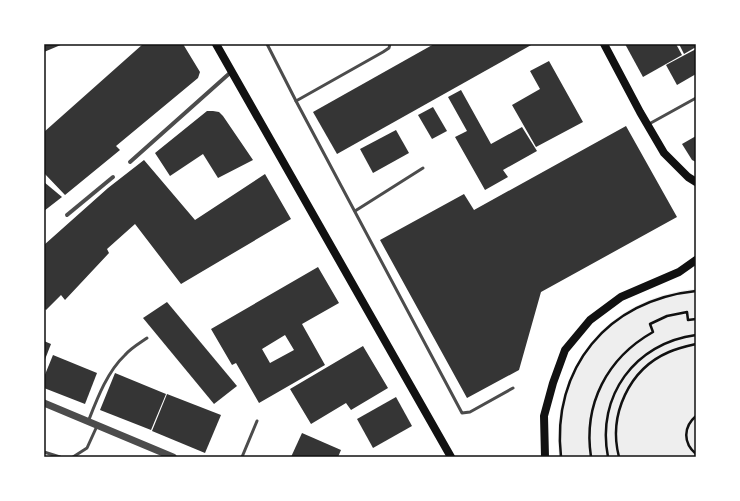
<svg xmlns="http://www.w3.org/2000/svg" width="740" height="501" font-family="Lato,sans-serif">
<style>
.green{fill:#eee}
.building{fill:#353535;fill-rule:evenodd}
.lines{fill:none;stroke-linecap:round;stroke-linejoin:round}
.path{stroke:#111;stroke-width:2.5}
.service{stroke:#4c4c4c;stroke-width:3}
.minor{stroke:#4c4c4c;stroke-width:4}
.tertiary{stroke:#4c4c4c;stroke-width:7}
.secondary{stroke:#111;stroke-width:8}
.neatline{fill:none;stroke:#111;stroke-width:1.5}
</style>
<rect width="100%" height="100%" fill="#fff"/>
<path class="green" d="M 696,289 L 696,457 L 559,457 C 549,370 608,296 696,289 Z"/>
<g class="building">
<path d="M 44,44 L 63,44 L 44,52 Z"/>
<path d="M 143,44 L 183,44 L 200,72 L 198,78 L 116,146 L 120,150 L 65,195 L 44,173 L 44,132 Z"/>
<path d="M 434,44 L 533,44 L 337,154 L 313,112 Z"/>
<path d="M 625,44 L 676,44 L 682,55 L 643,77 Z"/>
<path d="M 679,44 L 696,44 L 696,47 L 684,54 Z"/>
<path d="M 696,49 L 696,74 L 677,85 L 666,65 Z"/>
<path d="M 549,61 L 583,122 L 536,147 L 512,105 L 540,89 L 530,71 Z"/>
<path d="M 461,90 L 491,144 L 522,127 L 537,151 L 503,170 L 508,177 L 485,190 L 455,137 L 467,131 L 448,97 Z"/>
<path d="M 433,107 L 447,131 L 432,139 L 418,115 Z"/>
<path d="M 207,111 L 213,111 L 219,112 L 223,116 L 253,160 L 218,178 L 203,154 L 170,176 L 155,153 Z"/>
<path d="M 626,126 L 677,217 L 541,292 L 519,370 L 467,398 L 380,240 L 464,194 L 474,210 Z"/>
<path d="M 396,130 L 409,153 L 373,173 L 360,149 Z"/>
<path d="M 696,136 L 696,162 L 692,160 L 682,144 Z"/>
<path d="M 144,160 L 195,220 L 265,174 L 291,219 L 181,284 L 135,224 L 107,249 L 109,253 L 65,300 L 61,295 L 46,310 L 44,308 L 44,245 L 108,188 Z"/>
<path d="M 44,182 L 62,197 L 44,211 Z"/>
<path d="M 318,267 L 339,303 L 302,324 L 325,365 L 259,403 L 236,363 L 232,365 L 211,329 ZM 285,335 L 294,350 L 270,363 L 262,349 Z"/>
<path d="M 167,302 L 237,386 L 214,404 L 143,318 Z"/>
<path d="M 44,341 L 51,344 L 44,362 Z"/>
<path d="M 363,346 L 388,388 L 351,410 L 346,403 L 311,424 L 290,389 Z"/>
<path d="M 53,355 L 97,373 L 85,404 L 44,388 L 44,377 Z"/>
<path d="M 115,373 L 166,394 L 151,430 L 100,410 Z"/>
<path d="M 167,394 L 221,415 L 205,453 L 152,431 Z"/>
<path d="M 396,397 L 412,426 L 373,448 L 357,419 Z"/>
<path d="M 302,433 L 341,450 L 338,457 L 291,457 Z"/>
</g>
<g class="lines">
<g class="path">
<path d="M 696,416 C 683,427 683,443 696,454"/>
<path d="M 561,457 C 551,368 608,300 696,291"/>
<path d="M 591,457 C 583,404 607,358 653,332 L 650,324 L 667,316 L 687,312 L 688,320 L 696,319"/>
<path d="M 608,457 C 596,396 635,343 696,335"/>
<path d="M 619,457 C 608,415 629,369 669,352 C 678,348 687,346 696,344"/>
</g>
<g class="service">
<path d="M 267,44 L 296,101 L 462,413 L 470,412 L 513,388"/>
<path d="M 296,101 L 383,52 L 389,48 L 390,44"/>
<path d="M 649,124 L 696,98"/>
<path d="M 355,211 L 423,168"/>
<path d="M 88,422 C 97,399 107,372 125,355 C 131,348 140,343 147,338"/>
<path d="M 44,452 L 60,457"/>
<path d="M 73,457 L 87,448 L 97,426"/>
<path d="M 242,457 L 257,421"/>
</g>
<g class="minor">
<path d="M 130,162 L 231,72"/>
<path d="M 67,215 L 113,177"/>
</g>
<path class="tertiary" d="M 44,403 L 173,457"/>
<g class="secondary">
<path d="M 216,44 L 451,457"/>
<path d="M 604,44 L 640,112 L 664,153 L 688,177 L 696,182"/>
<path d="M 545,457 L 544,416 L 553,383 L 565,350 L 590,320 L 621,297 L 679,272 L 696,260"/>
</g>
</g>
<rect width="740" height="501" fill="none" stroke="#ffffff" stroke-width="90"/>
<rect x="45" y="45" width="650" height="411" class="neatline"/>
</svg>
